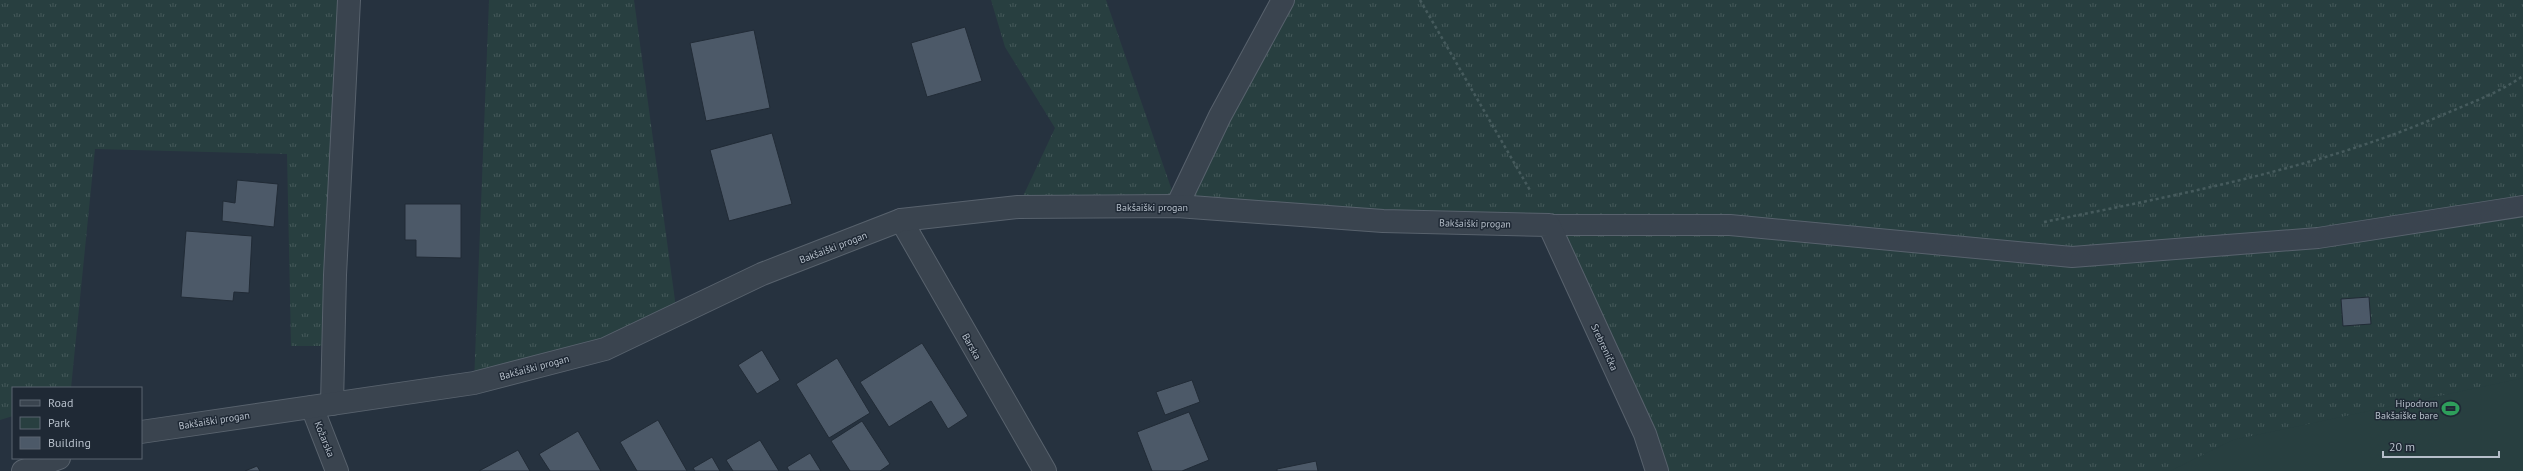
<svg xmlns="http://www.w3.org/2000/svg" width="2523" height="471" font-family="'PT Sans',sans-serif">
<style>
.grass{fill:url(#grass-tufts)}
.park{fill:#283f40}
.building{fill:#4c5968;stroke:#212b36}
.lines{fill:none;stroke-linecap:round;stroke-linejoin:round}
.service-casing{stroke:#58626d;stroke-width:22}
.minor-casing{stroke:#58626d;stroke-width:24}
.path{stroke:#465b5d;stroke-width:2.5;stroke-dasharray:3 3;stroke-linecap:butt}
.service{stroke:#3a444f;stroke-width:20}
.minor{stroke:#3a444f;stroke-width:22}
.labels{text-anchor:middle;stroke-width:3;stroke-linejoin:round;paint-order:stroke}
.street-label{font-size:10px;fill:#b6bfca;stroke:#1f2935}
.poi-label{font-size:10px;fill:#b6bfca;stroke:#1f2935;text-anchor:end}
</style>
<defs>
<pattern id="grass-tufts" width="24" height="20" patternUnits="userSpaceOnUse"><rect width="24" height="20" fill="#283f40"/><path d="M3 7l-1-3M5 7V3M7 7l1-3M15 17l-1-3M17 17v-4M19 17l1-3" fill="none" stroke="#45595a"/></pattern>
</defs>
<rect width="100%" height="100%" fill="#26323f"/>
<g class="grass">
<path d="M 0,0 L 349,0 L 335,346 L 291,346 L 287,154 L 95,149 L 71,388 L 13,388 L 13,416 L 0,420 Z"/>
<path d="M 489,0 L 634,0 L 677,315 L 474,383 Z"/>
<path d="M 991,0 L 1106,0 L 1177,205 L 1283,0 L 2523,0 L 2523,471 L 1657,471 L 1549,225 L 1018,207 L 1055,128 L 1005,47 Z"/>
</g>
<path class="park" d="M 2523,378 L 2523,471 L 2170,471 L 2233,440 Z"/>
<g class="building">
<path d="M 965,27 L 982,81 L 927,97 L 911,43 Z"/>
<path d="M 754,30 L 770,108 L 706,121 L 690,43 Z"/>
<path d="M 772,133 L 792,204 L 729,221 L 710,150 Z"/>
<path d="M 237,180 L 278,184 L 274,227 L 222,221 L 223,201 L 235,203 Z"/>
<path d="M 405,204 L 461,204 L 461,258 L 416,257 L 416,240 L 405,240 Z"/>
<path d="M 186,231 L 252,236 L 249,293 L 234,292 L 233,301 L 181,297 Z"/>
<path d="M 2369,297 L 2371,324 L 2343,326 L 2341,299 Z"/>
<path d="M 922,343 L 968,416 L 948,429 L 931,401 L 889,427 L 860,382 Z"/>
<path d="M 762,350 L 780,380 L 757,394 L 738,365 Z"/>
<path d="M 837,358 L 870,413 L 829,438 L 796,384 Z"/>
<path d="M 1192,380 L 1200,402 L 1165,415 L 1156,392 Z"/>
<path d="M 1189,412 L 1209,460 L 1182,471 L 1152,471 L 1137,432 Z"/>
<path d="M 658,420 L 687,471 L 637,471 L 620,442 Z"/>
<path d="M 862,421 L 890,464 L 880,471 L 850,471 L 831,441 Z"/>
<path d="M 578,431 L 601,471 L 550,471 L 539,454 Z"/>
<path d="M 760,440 L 779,471 L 733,471 L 726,460 Z"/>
<path d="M 518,450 L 530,471 L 479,471 Z"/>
<path d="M 810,453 L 821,471 L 789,471 L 787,467 Z"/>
<path d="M 712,457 L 720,471 L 695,471 L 693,468 Z"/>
<path d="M 1316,461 L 1318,471 L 1277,471 L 1277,469 Z"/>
<path d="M 257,466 L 260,471 L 245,471 Z"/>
</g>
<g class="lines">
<defs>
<path id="service" d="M 1549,225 L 1730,225 L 2072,257 L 2318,238 L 2523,206"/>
<g id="minor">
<path d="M 1177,206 L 1220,116 L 1283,0"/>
<path d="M 901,220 L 1045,471"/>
<path d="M 332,404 L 335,275 L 349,0"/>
<path d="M 312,407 L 337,471"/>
<path d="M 141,432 L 474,383 L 605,349 L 762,274 L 901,220 L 1018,207 L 1177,206 L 1383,221 L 1549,225 L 1645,434 L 1657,471"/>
<path d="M 23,471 L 59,458"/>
</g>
</defs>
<use href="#service" class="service-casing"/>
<use href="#minor" class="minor-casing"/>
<g class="path">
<path d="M 1420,0 L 1531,192"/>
<path d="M 2044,222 C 2178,195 2321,168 2447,113 C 2473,102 2500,92 2523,76"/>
</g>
<use href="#service" class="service"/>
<use href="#minor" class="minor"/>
</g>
<defs>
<symbol id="stadium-bare" viewBox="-9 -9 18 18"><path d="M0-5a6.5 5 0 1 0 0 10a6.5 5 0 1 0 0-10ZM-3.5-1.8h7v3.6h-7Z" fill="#2e9e5b" stroke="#1f2935" stroke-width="2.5" paint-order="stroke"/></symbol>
</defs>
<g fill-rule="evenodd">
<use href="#stadium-bare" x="2438" y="396" width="25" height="25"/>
</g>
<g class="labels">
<g class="street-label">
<text x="1152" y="211">Bakšaiški progan</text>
<text transform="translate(1475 223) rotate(1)" y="4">Bakšaiški progan</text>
<text transform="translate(833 247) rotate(-21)" y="4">Bakšaiški progan</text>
<text transform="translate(972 346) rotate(61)" y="4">Barska</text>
<text transform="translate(1605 347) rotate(65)" y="4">Srebrenička</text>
<text transform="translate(534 367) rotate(-15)" y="4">Bakšaiški progan</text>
<text transform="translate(214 420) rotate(-9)" y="4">Bakšaiški progan</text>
<text transform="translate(325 439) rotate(68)" y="4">Kožarska</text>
</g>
<g class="poi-label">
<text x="2438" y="407">Hipodrom<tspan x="2438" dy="12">Bakšaiške bare</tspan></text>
</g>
</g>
<rect x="12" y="387" width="130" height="72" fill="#1f2935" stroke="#5b6571"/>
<rect x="20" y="400" width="20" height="6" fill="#3a444f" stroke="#5b6571"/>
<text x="48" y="407" font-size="12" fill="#b6bfca">Road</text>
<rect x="20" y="417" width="20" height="12" fill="#283f40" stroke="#5b6571"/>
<text x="48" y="427" font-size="12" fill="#b6bfca">Park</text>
<rect x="20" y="437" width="20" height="12" fill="#4c5968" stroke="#5b6571"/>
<text x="48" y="447" font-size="12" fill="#b6bfca">Building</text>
<path d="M2383 451v6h116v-6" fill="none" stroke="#b6bfca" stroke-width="2"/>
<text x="2389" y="451" font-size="12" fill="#b6bfca" stroke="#1f2935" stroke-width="3" paint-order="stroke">20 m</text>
</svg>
